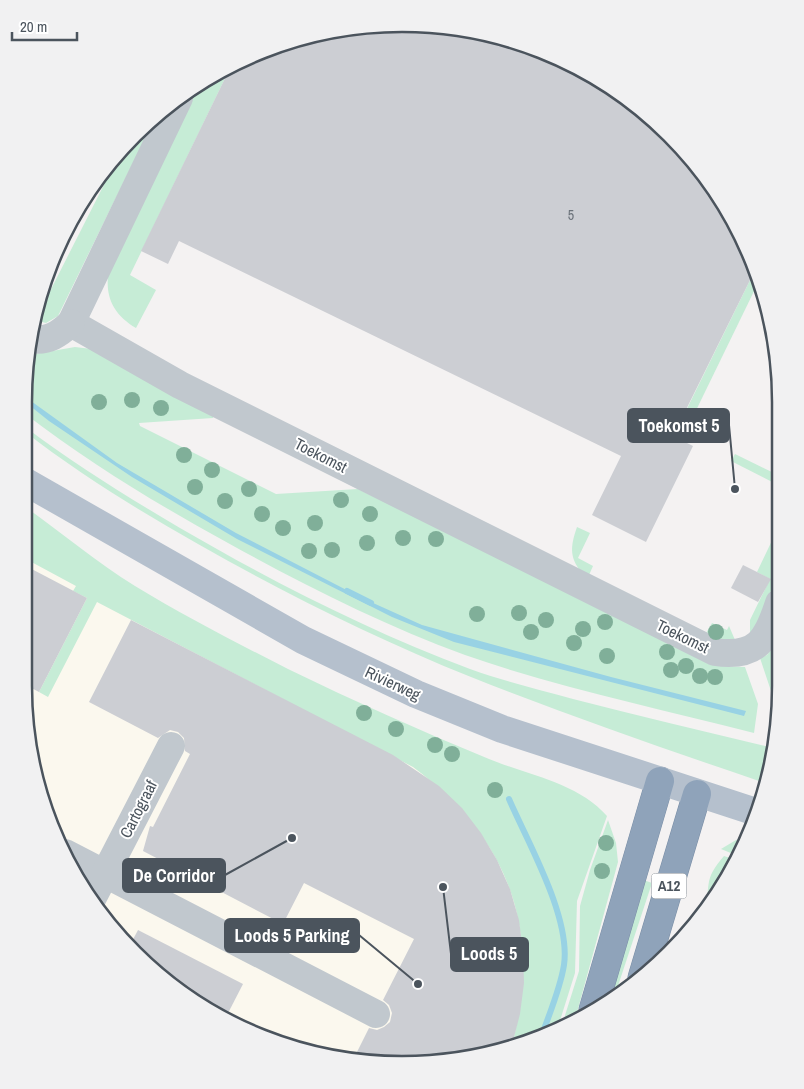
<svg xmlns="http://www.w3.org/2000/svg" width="804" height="1089" font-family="'Archivo Narrow',sans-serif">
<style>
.commercial{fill:#fbf8ee}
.green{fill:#c6ecd6}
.water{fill:#98d2e4}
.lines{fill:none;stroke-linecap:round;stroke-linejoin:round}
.stream{stroke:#98d2e4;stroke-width:6}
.building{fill:#ccced3}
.highway-casing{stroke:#7a8ea6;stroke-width:29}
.minor{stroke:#c1c8ce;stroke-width:28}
.major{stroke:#b5c0cd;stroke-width:28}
.highway{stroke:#8fa3ba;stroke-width:28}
.tree{fill:#80af99}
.labels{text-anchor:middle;stroke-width:4;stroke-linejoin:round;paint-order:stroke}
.number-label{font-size:14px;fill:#6b727a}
.shield{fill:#fff;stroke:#81878e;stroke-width:1}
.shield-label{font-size:15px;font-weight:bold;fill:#4b545d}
.street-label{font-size:16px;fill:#4b545d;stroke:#fff}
.rim{fill:none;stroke:#4b545d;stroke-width:2.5}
.leader{fill:none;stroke:#4b545d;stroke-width:2}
.callout-dot{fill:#4b545d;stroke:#fff;stroke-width:2}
.callout{fill:#4b545d;stroke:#4b545d;stroke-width:2}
.callout-label{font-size:18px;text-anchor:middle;font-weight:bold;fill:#fff}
</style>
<rect width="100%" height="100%" fill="#f4f2f2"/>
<path class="commercial" d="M 24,541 L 509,799 L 541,1038 L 427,1064 L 328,1058 L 234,1026 L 135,955 L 75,876 L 37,785 L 24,687 Z"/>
<g class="green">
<path d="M 232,64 L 130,275 L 156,290 L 136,328 C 113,314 104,296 109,269 L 199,85 Z"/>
<path d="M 153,122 L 58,316 L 46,323 L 34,320 L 37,304 L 42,307 L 116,161 Z"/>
<path d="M 755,270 L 758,283 L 686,431 L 678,427 Z"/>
<path d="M 75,347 L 100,350 L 214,414 L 213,418 L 139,423 L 140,426 L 276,494 L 358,489 L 722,666 L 745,667 L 758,704 L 754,733 C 658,708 559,688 465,655 C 383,625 304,585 228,543 C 157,504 89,463 24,413 L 25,378 L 29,352 L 35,354 Z"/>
<path d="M 24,426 C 74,464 126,496 180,528 C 273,582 369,631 470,669 C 503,681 538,689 573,699 C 639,716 706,732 773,748 L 768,784 C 668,750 568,716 471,677 C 377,639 286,594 198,544 C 138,510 79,474 24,431 Z"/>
<path d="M 735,454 L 778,475 L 778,485 L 731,461 Z"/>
<path d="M 24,506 C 61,532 96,562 135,586 C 184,616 237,643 288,669 C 354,701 421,731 489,759 C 528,775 578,783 607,816 L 577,901 L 575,973 L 557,1030 L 546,1037 L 512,1045 C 542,928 509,839 413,767 L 97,602 L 48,697 L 39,692 L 87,598 L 73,591 L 76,586 L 24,558 Z"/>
<path d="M 577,527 L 590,533 L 578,558 L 593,566 L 589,575 L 706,633 L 712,623 L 727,630 L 729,626 L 735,640 L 724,641 L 584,575 C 569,559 570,547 577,527 Z"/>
<path d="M 778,528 L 778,568 L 763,617 L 750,633 L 750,620 L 770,579 L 757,572 Z"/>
<path d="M 779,640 L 779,712 L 775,737 L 769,736 L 775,703 L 760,658 L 767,655 Z"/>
<path d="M 608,820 L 616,843 L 618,862 L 575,1020 L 561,1028 L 579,971 L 580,906 L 590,870 Z"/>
<path d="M 746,837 L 738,856 L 721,849 L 736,840 Z"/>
<path d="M 724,856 L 736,860 L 730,876 L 704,911 C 712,885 702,881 724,856 Z"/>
<path d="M 638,878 L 652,883 L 614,998 L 604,1003 Z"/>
</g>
<path class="water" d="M 24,396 L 117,463 L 236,533 L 362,598 L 422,625 L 611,677 L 746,711 L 744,716 L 454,642 L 392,617 L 237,539 L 132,477 L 49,421 L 24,401 Z"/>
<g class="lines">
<g class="stream">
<path d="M 347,591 L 371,603"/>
<path d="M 509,799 C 528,843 571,917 564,965 C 560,990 549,1014 541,1038"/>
</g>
</g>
<g class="building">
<path d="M 378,25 L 452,27 L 524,44 L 591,75 L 652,118 L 702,172 L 752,258 L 755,270 L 673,436 L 693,446 L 646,542 L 592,515 L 621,456 L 179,241 L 168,264 L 141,251 L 232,64 L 304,37 Z"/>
<path d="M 24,565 L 87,598 L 39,692 L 24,684 Z"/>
<path d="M 743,565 L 771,579 L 758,602 L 731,588 Z"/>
<path d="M 131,620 L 393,755 L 439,786 L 462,808 L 481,833 L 497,860 L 510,889 L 519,920 L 523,951 L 524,983 L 520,1014 L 512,1045 L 427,1064 L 353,1060 L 369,1028 L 377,1030 L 384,1027 L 390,1022 L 392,1013 L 389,1005 L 383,1000 L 414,939 L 304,883 L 283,924 L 143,851 L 150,826 L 153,827 L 190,754 L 185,751 L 184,738 L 178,732 L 170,730 L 158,738 L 89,702 Z"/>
<path d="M 138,930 L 243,984 L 225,1019 L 135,955 L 129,947 Z"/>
</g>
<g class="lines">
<defs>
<g id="highway">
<path d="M 642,978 L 697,794"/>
<path d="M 593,1010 L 660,781"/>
</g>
</defs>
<use href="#highway" class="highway-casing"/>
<g class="minor">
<path d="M 179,98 L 71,323 L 180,385 L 715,652 C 757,658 767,640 779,603"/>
<path d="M 31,339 C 48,342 59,334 71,323"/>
<path d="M 65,853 L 376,1014"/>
<path d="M 92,899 L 171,746"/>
</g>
<path class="major" d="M 24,481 L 303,640 L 416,694 L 502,729 L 756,812"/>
<use href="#highway" class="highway"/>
</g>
<g class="tree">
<circle cx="132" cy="400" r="8"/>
<circle cx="99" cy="402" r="8"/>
<circle cx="161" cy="408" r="8"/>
<circle cx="184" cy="455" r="8"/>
<circle cx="212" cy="470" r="8"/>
<circle cx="195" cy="487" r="8"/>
<circle cx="249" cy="489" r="8"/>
<circle cx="341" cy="500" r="8"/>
<circle cx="225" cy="501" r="8"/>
<circle cx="262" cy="514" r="8"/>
<circle cx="370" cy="514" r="8"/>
<circle cx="315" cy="523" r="8"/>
<circle cx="283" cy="528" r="8"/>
<circle cx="403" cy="538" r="8"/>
<circle cx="436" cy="539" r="8"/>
<circle cx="367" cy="543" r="8"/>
<circle cx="332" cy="550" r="8"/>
<circle cx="309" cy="551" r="8"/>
<circle cx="519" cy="613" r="8"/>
<circle cx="477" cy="614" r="8"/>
<circle cx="546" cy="620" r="8"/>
<circle cx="605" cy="622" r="8"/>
<circle cx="583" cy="629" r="8"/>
<circle cx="531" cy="632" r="8"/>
<circle cx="716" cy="632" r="8"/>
<circle cx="574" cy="643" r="8"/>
<circle cx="667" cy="652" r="8"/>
<circle cx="607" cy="656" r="8"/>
<circle cx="686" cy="666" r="8"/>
<circle cx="671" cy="670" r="8"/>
<circle cx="700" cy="676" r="8"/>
<circle cx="715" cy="677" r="8"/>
<circle cx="364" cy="713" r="8"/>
<circle cx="396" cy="729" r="8"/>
<circle cx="435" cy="745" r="8"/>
<circle cx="452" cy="754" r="8"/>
<circle cx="495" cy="790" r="8"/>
<circle cx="606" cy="843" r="8"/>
<circle cx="602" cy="871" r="8"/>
</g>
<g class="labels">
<g class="number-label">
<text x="571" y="220">5</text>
</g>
<rect class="shield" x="651.5" y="873.5" width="35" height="25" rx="4"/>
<g class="shield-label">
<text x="669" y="891">A12</text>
</g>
<g class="street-label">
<text transform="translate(321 455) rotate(27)" y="6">Toekomst</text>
<text transform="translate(683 636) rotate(26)" y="6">Toekomst</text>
<text transform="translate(393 683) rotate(25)" y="6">Rivierweg</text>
<text transform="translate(138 809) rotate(-63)" y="6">Cartograaf</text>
</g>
</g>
<path d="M0 0H804V1089H0ZM402 32H402A370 370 0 0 1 772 402V686A370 370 0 0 1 402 1056H402A370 370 0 0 1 32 686V402A370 370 0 0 1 402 32Z" fill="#f1f1f2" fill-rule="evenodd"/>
<path class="rim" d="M402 32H402A370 370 0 0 1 772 402V686A370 370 0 0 1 402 1056H402A370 370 0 0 1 32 686V402A370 370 0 0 1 402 32Z"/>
<path class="leader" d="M735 489L729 425M292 838L225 875M418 984L359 935M443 887L451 954"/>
<g class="callout-dot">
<circle cx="735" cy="489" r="5"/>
<circle cx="292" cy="838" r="5"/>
<circle cx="418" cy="984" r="5"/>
<circle cx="443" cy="887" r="5"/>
</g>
<g class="callout">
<rect x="628" y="409" width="101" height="33" rx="5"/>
<rect x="123" y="859" width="102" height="33" rx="5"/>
<rect x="225" y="919" width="134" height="33" rx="5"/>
<rect x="451" y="938" width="77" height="33" rx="5"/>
</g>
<g class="callout-label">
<text x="679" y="432">Toekomst 5</text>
<text x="174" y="882">De Corridor</text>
<text x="292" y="942">Loods 5 Parking</text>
<text x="489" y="960">Loods 5</text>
</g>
<path d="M12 32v8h65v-8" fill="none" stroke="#4b545d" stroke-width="2.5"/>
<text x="20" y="32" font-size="15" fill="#4b545d" stroke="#ffffff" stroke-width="4" paint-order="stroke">20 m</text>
</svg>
